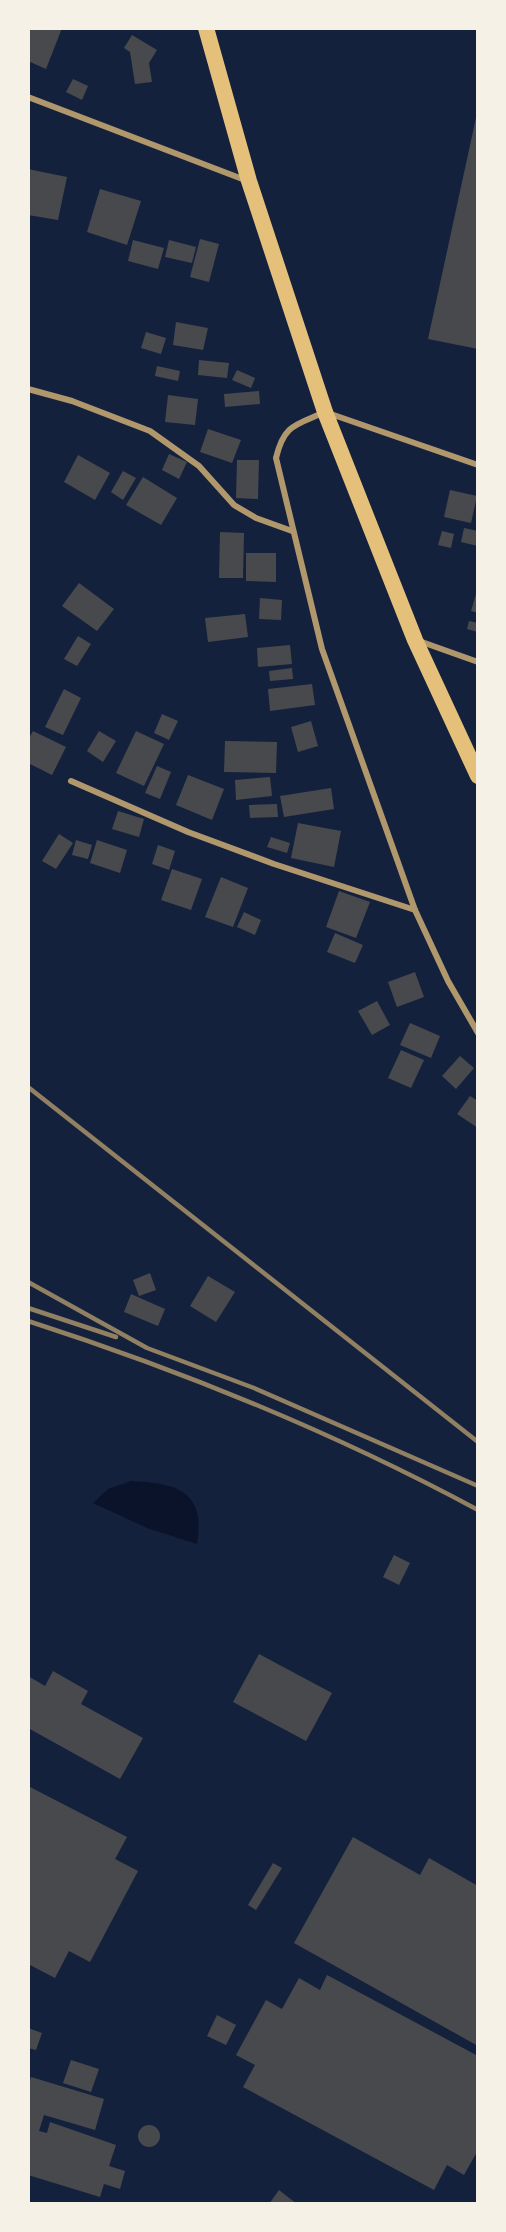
<svg xmlns="http://www.w3.org/2000/svg" width="506" height="2232" font-family="'Source Serif 4',serif">
<style>
.water{fill:#0b132b}
.building{fill:#48494c}
.lines{fill:none;stroke-linecap:round;stroke-linejoin:round}
.minor{stroke:#b1986c;stroke-width:6}
.trunk{stroke:#e5c07b;stroke-width:16}
.rail{stroke:#918062;stroke-width:4.5}
</style>
<rect width="100%" height="100%" fill="#14213d"/>
<path class="water" d="M 131,1481 C 177,1483 206,1491 197,1544 L 147,1528 L 93,1503 L 108,1489 Z"/>
<g class="building">
<path d="M 28,28 L 62,28 L 46,69 L 28,61 Z"/>
<path d="M 132,35 L 157,50 L 149,63 L 152,82 L 135,84 L 130,52 L 124,48 Z"/>
<path d="M 73,79 L 88,86 L 82,100 L 66,92 Z"/>
<path d="M 477,113 L 478,113 L 478,349 L 428,339 Z"/>
<path d="M 28,169 L 67,177 L 58,220 L 28,215 Z"/>
<path d="M 100,189 L 141,201 L 127,245 L 87,232 Z"/>
<path d="M 200,239 L 219,244 L 209,282 L 190,277 Z"/>
<path d="M 133,240 L 164,248 L 158,269 L 128,261 Z"/>
<path d="M 169,240 L 196,247 L 192,263 L 165,257 Z"/>
<path d="M 176,322 L 208,328 L 203,350 L 173,345 Z"/>
<path d="M 146,332 L 166,338 L 161,354 L 141,348 Z"/>
<path d="M 199,360 L 229,363 L 227,378 L 198,375 Z"/>
<path d="M 157,366 L 180,371 L 178,381 L 155,376 Z"/>
<path d="M 237,370 L 255,378 L 251,388 L 232,380 Z"/>
<path d="M 259,391 L 260,404 L 225,407 L 224,394 Z"/>
<path d="M 168,395 L 198,399 L 195,425 L 165,422 Z"/>
<path d="M 208,429 L 241,440 L 232,463 L 200,452 Z"/>
<path d="M 169,454 L 187,462 L 179,479 L 162,470 Z"/>
<path d="M 78,455 L 110,473 L 95,500 L 64,482 Z"/>
<path d="M 237,460 L 259,460 L 258,499 L 236,498 Z"/>
<path d="M 123,471 L 136,478 L 123,500 L 111,492 Z"/>
<path d="M 143,477 L 177,498 L 161,525 L 126,505 Z"/>
<path d="M 450,490 L 477,496 L 471,523 L 444,517 Z"/>
<path d="M 464,528 L 478,531 L 478,546 L 461,542 Z"/>
<path d="M 442,531 L 454,534 L 451,548 L 438,545 Z"/>
<path d="M 220,532 L 244,533 L 243,578 L 219,578 Z"/>
<path d="M 246,553 L 276,553 L 276,582 L 246,581 Z"/>
<path d="M 79,583 L 114,609 L 97,631 L 62,606 Z"/>
<path d="M 478,587 L 478,613 L 471,611 Z"/>
<path d="M 260,598 L 282,600 L 281,620 L 259,619 Z"/>
<path d="M 245,614 L 248,637 L 208,642 L 205,618 Z"/>
<path d="M 469,621 L 478,623 L 478,632 L 467,629 Z"/>
<path d="M 78,636 L 91,644 L 77,666 L 64,659 Z"/>
<path d="M 290,645 L 292,664 L 258,667 L 257,648 Z"/>
<path d="M 292,668 L 293,679 L 270,681 L 269,671 Z"/>
<path d="M 312,684 L 315,705 L 270,711 L 268,689 Z"/>
<path d="M 64,689 L 81,698 L 63,735 L 45,727 Z"/>
<path d="M 162,714 L 178,721 L 169,740 L 154,733 Z"/>
<path d="M 311,721 L 318,746 L 298,752 L 291,727 Z"/>
<path d="M 33,731 L 66,747 L 52,775 L 28,763 L 28,740 Z"/>
<path d="M 99,731 L 116,741 L 103,762 L 87,751 Z"/>
<path d="M 136,731 L 164,744 L 144,786 L 116,773 Z"/>
<path d="M 225,741 L 277,742 L 276,773 L 224,772 Z"/>
<path d="M 157,766 L 171,772 L 160,799 L 145,793 Z"/>
<path d="M 188,775 L 224,789 L 212,820 L 176,805 Z"/>
<path d="M 270,777 L 272,796 L 236,800 L 235,780 Z"/>
<path d="M 331,788 L 334,809 L 284,817 L 280,796 Z"/>
<path d="M 277,804 L 278,817 L 250,818 L 249,805 Z"/>
<path d="M 118,811 L 144,819 L 139,837 L 112,829 Z"/>
<path d="M 298,823 L 341,831 L 334,867 L 291,858 Z"/>
<path d="M 59,834 L 73,843 L 56,869 L 42,861 Z"/>
<path d="M 271,837 L 290,843 L 287,853 L 267,847 Z"/>
<path d="M 76,840 L 92,845 L 88,859 L 72,855 Z"/>
<path d="M 97,840 L 127,850 L 120,873 L 90,863 Z"/>
<path d="M 158,845 L 175,851 L 169,870 L 152,864 Z"/>
<path d="M 172,869 L 202,879 L 191,910 L 161,900 Z"/>
<path d="M 221,877 L 248,888 L 233,927 L 205,917 Z"/>
<path d="M 339,891 L 370,902 L 356,938 L 326,927 Z"/>
<path d="M 244,912 L 261,920 L 255,935 L 237,927 Z"/>
<path d="M 335,933 L 363,945 L 355,963 L 327,952 Z"/>
<path d="M 415,972 L 424,997 L 397,1007 L 388,982 Z"/>
<path d="M 377,1001 L 390,1025 L 372,1035 L 358,1011 Z"/>
<path d="M 410,1023 L 440,1036 L 431,1058 L 400,1045 Z"/>
<path d="M 401,1050 L 424,1060 L 411,1088 L 388,1078 Z"/>
<path d="M 460,1056 L 474,1068 L 456,1089 L 442,1076 Z"/>
<path d="M 470,1096 L 478,1101 L 478,1128 L 457,1114 Z"/>
<path d="M 150,1273 L 156,1290 L 139,1296 L 133,1280 Z"/>
<path d="M 208,1276 L 235,1292 L 216,1322 L 190,1306 Z"/>
<path d="M 131,1294 L 165,1309 L 158,1326 L 124,1312 Z"/>
<path d="M 394,1555 L 410,1563 L 399,1585 L 383,1577 Z"/>
<path d="M 259,1654 L 332,1693 L 306,1741 L 233,1702 Z"/>
<path d="M 53,1671 L 88,1691 L 81,1704 L 143,1738 L 120,1779 L 28,1728 L 28,1676 L 45,1686 Z"/>
<path d="M 28,1786 L 127,1837 L 115,1859 L 138,1871 L 90,1962 L 69,1951 L 55,1978 L 28,1964 Z"/>
<path d="M 353,1837 L 420,1875 L 429,1858 L 478,1886 L 478,2046 L 294,1943 Z"/>
<path d="M 273,1863 L 282,1868 L 256,1910 L 248,1905 Z"/>
<path d="M 327,1975 L 478,2056 L 478,2150 L 464,2175 L 447,2165 L 434,2190 L 243,2087 L 255,2065 L 236,2055 L 266,2000 L 282,2009 L 299,1978 L 320,1990 Z"/>
<path d="M 217,2015 L 236,2025 L 226,2045 L 207,2036 Z"/>
<path d="M 28,2028 L 42,2033 L 36,2050 L 28,2048 Z"/>
<path d="M 71,2060 L 99,2069 L 91,2092 L 63,2083 Z"/>
<path d="M 31,2077 L 104,2099 L 95,2130 L 44,2115 L 39,2131 L 47,2133 L 50,2122 L 116,2145 L 109,2166 L 125,2171 L 120,2189 L 104,2184 L 100,2197 L 28,2175 L 28,2086 Z"/>
<circle cx="149" cy="2136" r="11"/>
<path d="M 279,2190 L 297,2204 L 269,2204 Z"/>
</g>
<g class="lines">
<g class="minor">
<path d="M 28,97 L 245,180"/>
<path d="M 28,389 L 72,401 L 150,431 L 199,466 L 234,505 L 256,518 L 292,531"/>
<path d="M 478,465 L 325,412 C 296,425 284,424 276,458 L 322,649 L 415,910 L 448,981 L 478,1033"/>
<path d="M 419,641 L 478,662"/>
<path d="M 71,781 L 188,832 L 274,864 L 415,910"/>
</g>
<path class="trunk" d="M 206,28 L 249,181 L 325,412 L 415,640 L 478,776"/>
<g class="rail">
<path d="M 28,1087 L 478,1442"/>
<path d="M 28,1282 L 147,1348 L 254,1388 L 478,1486"/>
<path d="M 28,1308 L 116,1337"/>
<path d="M 28,1321 C 183,1371 335,1433 478,1510"/>
</g>
</g>
<rect width="506" height="2232" fill="none" stroke="#f6f1e7" stroke-width="60"/>
</svg>
